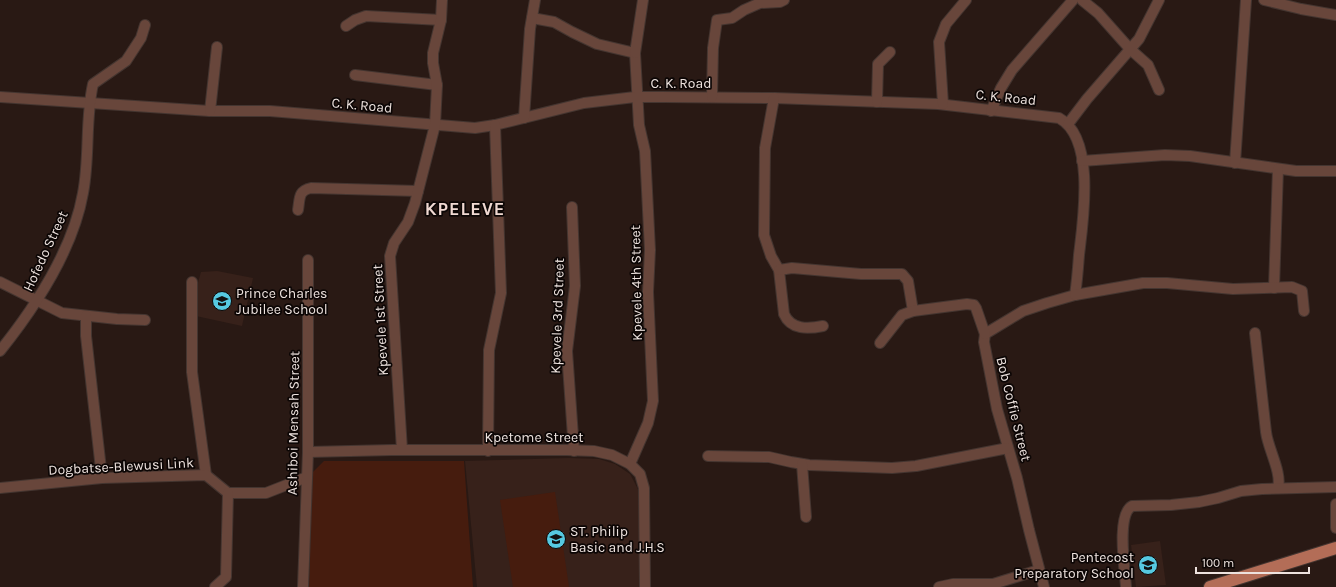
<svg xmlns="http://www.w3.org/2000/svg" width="1336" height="587" font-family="Karla,sans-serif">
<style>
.built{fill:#37211a}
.green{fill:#461c0e}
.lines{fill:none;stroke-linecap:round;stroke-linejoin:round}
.minor-casing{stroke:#443530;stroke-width:12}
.major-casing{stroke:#443530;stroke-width:14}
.minor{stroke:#68463b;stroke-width:10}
.major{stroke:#b36d57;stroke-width:12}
.labels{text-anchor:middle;stroke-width:3.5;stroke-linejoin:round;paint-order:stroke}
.street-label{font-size:14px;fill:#ede2de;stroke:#0c0605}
.poi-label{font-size:14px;fill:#ede2de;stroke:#0c0605;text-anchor:start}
.district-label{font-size:18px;font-weight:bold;letter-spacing:1px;fill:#f0d9d2;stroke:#0c0605}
</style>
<rect width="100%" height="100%" fill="#291914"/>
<g class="built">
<path d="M 217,271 L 253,278 L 242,326 L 196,316 L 197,286 L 201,272 Z"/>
<path d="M 568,458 L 599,459 L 615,464 L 630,474 L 639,491 L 641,587 L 477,587 L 465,461 Z"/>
<path d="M 1160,541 L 1166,585 L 1136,587 L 1131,545 Z"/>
</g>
<g class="green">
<path d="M 324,461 L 464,461 L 473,587 L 309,587 L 312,473 Z"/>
<path d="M 555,492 L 569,587 L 513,587 L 500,500 Z"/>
</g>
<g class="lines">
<defs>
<g id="minor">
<path d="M 1082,0 L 1098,13 L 1130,49 L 1148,65 L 1159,90"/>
<path d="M 1264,0 L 1301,9 L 1336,15"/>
<path d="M 532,18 L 554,22 L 572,32 L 597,44 L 635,53 L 639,125 L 645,151 L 650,250 L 648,292 L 653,401 L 648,423 L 630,464"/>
<path d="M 346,26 L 355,20 L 366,16 L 441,20"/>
<path d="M 635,53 L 643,0"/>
<path d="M 355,75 L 437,85"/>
<path d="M 0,97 L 210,111 L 270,111 L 475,128 L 495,125 L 584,103 L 635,97 L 664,97 L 774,98 L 938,104 L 1059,118 C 1096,138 1083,221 1079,255 C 1078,269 1077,282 1075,295 L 1047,303 L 1023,311 L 985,334 L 984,342 L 997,409 L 1017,478 L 1029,530 L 1044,587"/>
<path d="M 712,97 L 713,48 L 717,20 L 732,18 L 744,10 L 760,3 L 780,2 L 784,0"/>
<path d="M 774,98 L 765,148 L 764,235 L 771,256 L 779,270 L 784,314 C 791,330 808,329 823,326"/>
<path d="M 877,102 L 878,64 L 890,52"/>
<path d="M 943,104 L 939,42 L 946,24 L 966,0"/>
<path d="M 210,111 L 217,47"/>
<path d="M 991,111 L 1001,88 L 1012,70 L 1073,0"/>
<path d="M 524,118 L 530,29 L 535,0"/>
<path d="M 1068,124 L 1087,99 L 1139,39 L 1159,0"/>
<path d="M 1082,161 L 1165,155 L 1190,156 L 1296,171 L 1336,171"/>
<path d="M 1235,163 L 1246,0"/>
<path d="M 572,207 L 575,286 L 567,351 L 574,451"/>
<path d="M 298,210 C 300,198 298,191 311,188 L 418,191"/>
<path d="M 779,270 L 792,268 L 861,274 L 902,274 L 908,281 L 913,311"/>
<path d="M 0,282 L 62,313 L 117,319 L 145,320"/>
<path d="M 192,282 L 192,372 L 206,475"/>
<path d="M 1274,288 L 1278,169"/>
<path d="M 1075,295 L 1143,283 L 1167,283 L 1233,289 L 1292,287 L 1302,291 L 1304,311"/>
<path d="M 86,316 L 86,336 L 102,478"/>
<path d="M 1255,333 L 1266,432 C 1268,449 1282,472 1278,488"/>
<path d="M 880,343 L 902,315 L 913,311 L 967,304 L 974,305 L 976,308 L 985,334"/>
<path d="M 0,351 C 36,306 73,250 83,193 C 90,157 85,120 93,84 L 126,61 L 141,38 L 145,25"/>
<path d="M 402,450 L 390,256 L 394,243 L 408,222 L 415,203 L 435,125 L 437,85 L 433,63 L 433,53 L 441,20 L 442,0"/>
<path d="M 488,451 L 489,350 L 501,293 L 495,125"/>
<path d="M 308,452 L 392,450 L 566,450 L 594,451 L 612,455 L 630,464 L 640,474 L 644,488 L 645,587"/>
<path d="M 708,456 L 769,457 L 791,462 L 809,465 L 892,468 L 916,466 L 1008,448"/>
<path d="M 802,464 L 806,517"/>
<path d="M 0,488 L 102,478 L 206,475 L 228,493 L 266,493 L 307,477"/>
<path d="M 1336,504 L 1336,528"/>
<path d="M 215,587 L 226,577 L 228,493"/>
<path d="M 303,587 L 308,452 L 308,260"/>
<path d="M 939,587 L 953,584 L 993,584 L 1039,570"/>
<path d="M 1126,587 C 1125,570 1116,515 1132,506 L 1171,505 L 1199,502 L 1218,498 L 1241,491 L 1262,489 L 1336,487"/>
</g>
<path id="major" d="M 1210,587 L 1336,548"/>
</defs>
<use href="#minor" class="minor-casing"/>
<use href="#major" class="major-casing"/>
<use href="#minor" class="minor"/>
<use href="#major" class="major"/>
</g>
<defs>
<symbol id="school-disc" viewBox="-11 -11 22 22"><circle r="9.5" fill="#56c9e1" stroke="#0c0605"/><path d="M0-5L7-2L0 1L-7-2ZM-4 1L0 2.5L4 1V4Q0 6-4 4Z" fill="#111"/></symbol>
</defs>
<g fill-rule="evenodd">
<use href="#school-disc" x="211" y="290" width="22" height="22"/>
<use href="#school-disc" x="545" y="528" width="22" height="22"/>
<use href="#school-disc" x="1137" y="554" width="22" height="22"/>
</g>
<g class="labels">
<g class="street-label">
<text x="681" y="88">C. K. Road</text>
<text transform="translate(1006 97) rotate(6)" y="5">C. K. Road</text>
<text transform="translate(362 105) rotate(5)" y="5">C. K. Road</text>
<text transform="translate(45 251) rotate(-65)" y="5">Hofedo Street</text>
<text transform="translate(636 283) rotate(-91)" y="5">Kpevele 4th Street</text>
<text transform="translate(557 316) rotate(-88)" y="5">Kpevele 3rd Street</text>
<text transform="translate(380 320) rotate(-93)" y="5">Kpevele 1st Street</text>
<text transform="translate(1014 409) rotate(76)" y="5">Bob Coffie Street</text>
<text transform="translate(293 423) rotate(-89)" y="5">Ashiboi Mensah Street</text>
<text x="534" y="442">Kpetome Street</text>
<text transform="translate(121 466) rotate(-3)" y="5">Dogbatse-Blewusi Link</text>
</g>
<g class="poi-label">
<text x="236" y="298">Prince Charles<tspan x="236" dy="16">Jubilee School</tspan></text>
<text x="570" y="536">ST. Philip<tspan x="570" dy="16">Basic and J.H.S</tspan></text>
<text x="1134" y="562" text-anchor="end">Pentecost<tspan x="1134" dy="16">Preparatory School</tspan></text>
</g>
<g class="district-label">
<text x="465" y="215">KPELEVE</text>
</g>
</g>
<path d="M1196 567v6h113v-6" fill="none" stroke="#ede2de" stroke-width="2"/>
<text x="1202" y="567" font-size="12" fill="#ede2de" stroke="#0c0605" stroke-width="3" paint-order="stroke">100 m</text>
</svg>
